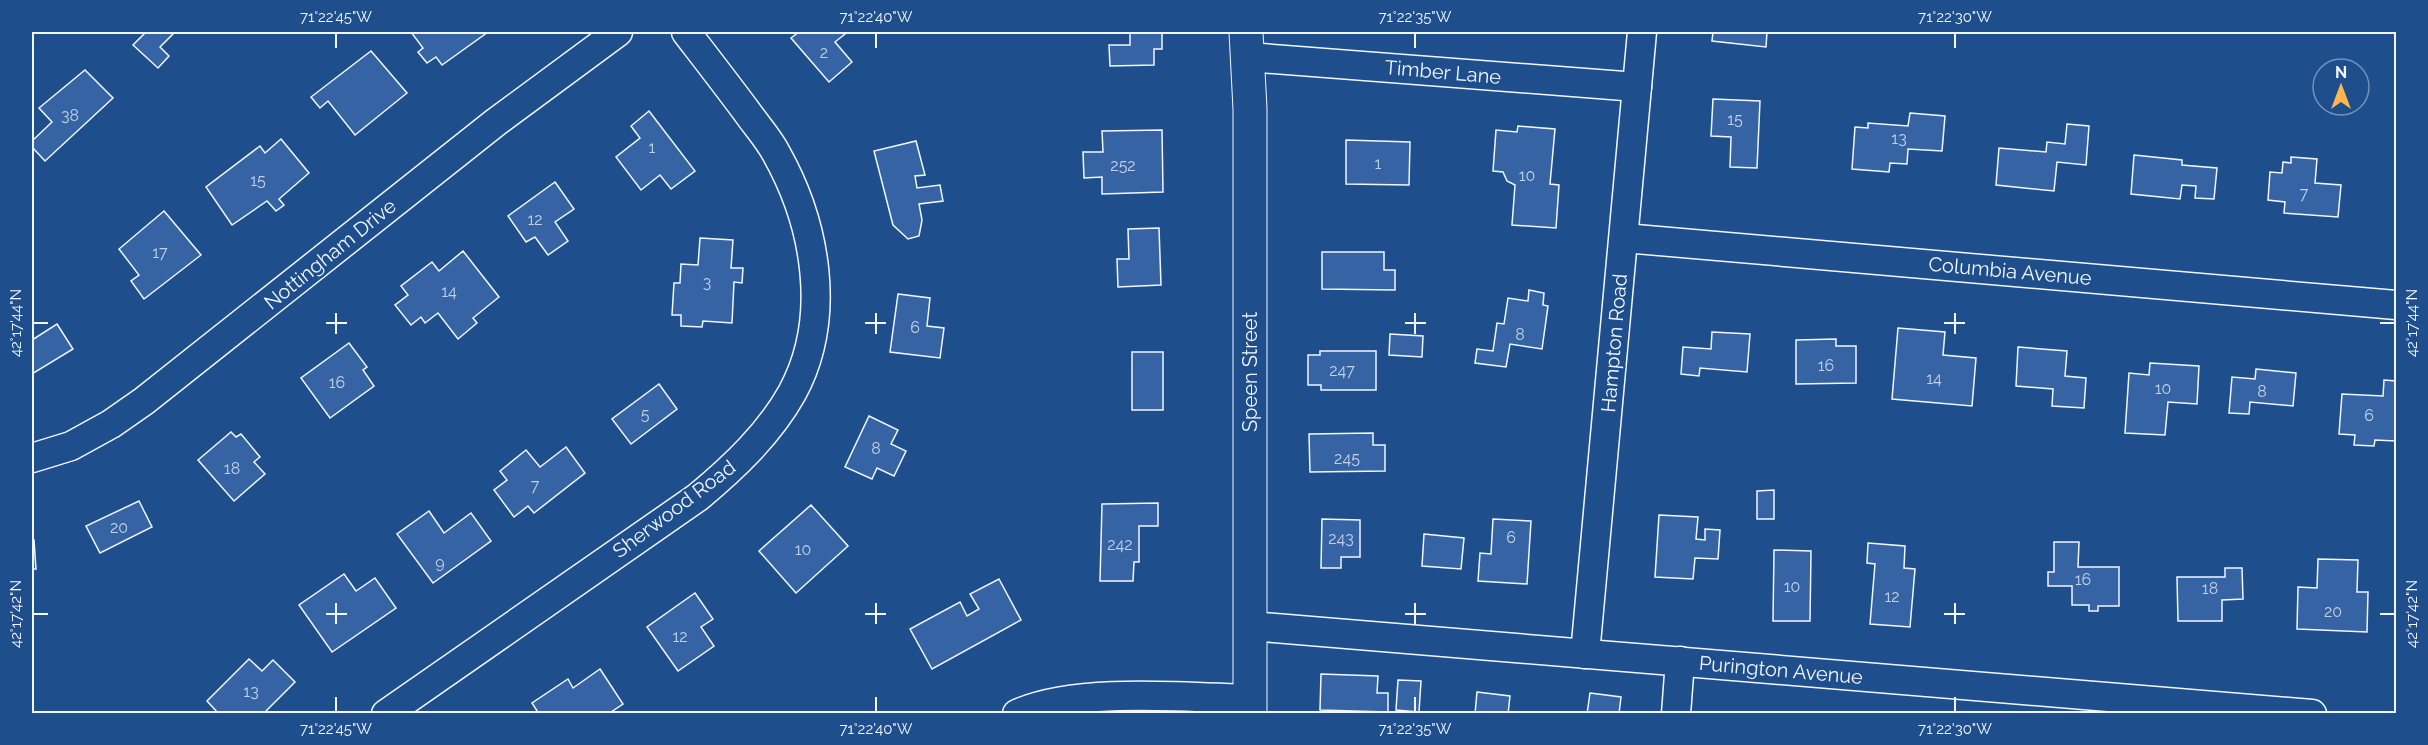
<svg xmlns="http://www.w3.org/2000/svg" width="2428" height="745" font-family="Raleway,sans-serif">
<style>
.building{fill:#3563a3;stroke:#f2f6ff;stroke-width:1.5}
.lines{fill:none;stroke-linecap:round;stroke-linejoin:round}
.street-casing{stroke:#f2f6ff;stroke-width:31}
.secondary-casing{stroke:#f2f6ff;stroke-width:35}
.street{stroke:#1f4e8c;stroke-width:28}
.secondary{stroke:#1f4e8c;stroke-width:33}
.ticks{fill:none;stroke:#f2f6ff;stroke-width:2}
.labels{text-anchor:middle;stroke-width:4.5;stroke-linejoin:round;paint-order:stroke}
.number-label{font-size:16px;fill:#c3d1e8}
.street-label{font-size:20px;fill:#f2f6ff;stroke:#1f4e8c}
.neatline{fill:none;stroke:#f2f6ff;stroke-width:2}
.ticks-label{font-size:15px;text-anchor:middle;fill:#f2f6ff}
</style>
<rect width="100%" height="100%" fill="#1f4e8c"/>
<g class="building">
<path d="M 146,32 L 175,32 L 160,47 L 169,56 L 158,68 L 133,45 Z"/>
<path d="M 411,32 L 488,32 L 442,65 L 436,57 L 427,63 L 418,52 L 423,48 Z"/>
<path d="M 799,32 L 843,32 L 845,34 L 835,42 L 852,62 L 829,82 L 791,38 Z"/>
<path d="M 1130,32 L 1162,32 L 1162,49 L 1154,49 L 1154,65 L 1110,66 L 1109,45 L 1130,45 Z"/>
<path d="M 1713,32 L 1767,32 L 1766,47 L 1712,41 Z"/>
<path d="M 371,51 L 407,93 L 355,135 L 328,101 L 320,108 L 311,97 Z"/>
<path d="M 85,70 L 113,98 L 45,161 L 32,147 L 32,141 L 52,122 L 39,108 Z"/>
<path d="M 1713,99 L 1760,101 L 1757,168 L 1730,167 L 1731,137 L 1711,136 Z"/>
<path d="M 649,111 L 695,171 L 671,189 L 660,175 L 641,190 L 616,157 L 640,138 L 631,126 Z"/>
<path d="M 1910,113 L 1945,116 L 1942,151 L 1908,149 L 1907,164 L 1890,163 L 1889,172 L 1852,169 L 1855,127 L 1868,128 L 1868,123 L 1908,126 Z"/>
<path d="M 2067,124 L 2089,126 L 2086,165 L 2057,162 L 2054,191 L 1996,185 L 1999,148 L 2046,152 L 2047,142 L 2065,144 Z"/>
<path d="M 1518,126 L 1555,129 L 1550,184 L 1559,185 L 1556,228 L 1512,225 L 1515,185 L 1507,181 L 1503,172 L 1493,171 L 1496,130 L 1517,132 Z"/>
<path d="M 1162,130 L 1163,192 L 1102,194 L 1102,177 L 1084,178 L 1083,152 L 1103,152 L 1102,131 Z"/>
<path d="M 281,139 L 309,173 L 279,199 L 284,205 L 276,211 L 267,201 L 232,225 L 206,187 L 260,146 L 265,153 Z"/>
<path d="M 1346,140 L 1410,142 L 1409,185 L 1346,184 Z"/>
<path d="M 916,141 L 925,175 L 915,176 L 917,188 L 940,185 L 943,201 L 919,204 L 922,220 L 919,236 L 908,239 L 893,225 L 874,151 Z"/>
<path d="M 2134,155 L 2182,160 L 2182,165 L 2217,168 L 2214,199 L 2195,198 L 2196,186 L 2182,185 L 2180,199 L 2131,194 Z"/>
<path d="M 2291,157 L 2317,159 L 2315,183 L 2341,185 L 2338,217 L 2284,213 L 2285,202 L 2268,200 L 2270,172 L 2282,173 L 2283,162 L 2291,163 Z"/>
<path d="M 555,182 L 574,209 L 555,222 L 568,241 L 548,255 L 535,237 L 526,242 L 508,216 Z"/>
<path d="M 164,211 L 201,255 L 144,299 L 131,281 L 139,275 L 119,249 Z"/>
<path d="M 1159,228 L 1161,285 L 1118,287 L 1117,259 L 1129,259 L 1128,229 Z"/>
<path d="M 700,238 L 733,240 L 731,268 L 743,268 L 742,283 L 734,282 L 732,323 L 703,321 L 702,327 L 681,326 L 681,315 L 672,315 L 674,283 L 680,283 L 681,264 L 698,265 Z"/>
<path d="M 463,251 L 499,297 L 473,318 L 477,323 L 458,339 L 438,313 L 425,323 L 421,317 L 411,325 L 395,305 L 408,295 L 401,286 L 432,262 L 439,271 Z"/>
<path d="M 1322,252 L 1384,252 L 1384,270 L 1395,270 L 1395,290 L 1322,289 Z"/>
<path d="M 1529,290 L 1544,293 L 1543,305 L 1548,306 L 1542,349 L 1510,344 L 1506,367 L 1475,363 L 1477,349 L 1493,351 L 1497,323 L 1504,324 L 1508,298 L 1528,301 Z"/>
<path d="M 898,294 L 930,298 L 927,326 L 944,328 L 940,358 L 890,352 Z"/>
<path d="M 57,324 L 73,349 L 32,374 L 32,340 Z"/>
<path d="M 1898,328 L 1945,332 L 1943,355 L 1976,358 L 1972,406 L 1892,399 Z"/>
<path d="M 1712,332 L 1750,334 L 1747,372 L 1700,368 L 1699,376 L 1681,374 L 1683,347 L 1711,349 Z"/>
<path d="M 1390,334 L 1423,336 L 1422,357 L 1389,355 Z"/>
<path d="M 1836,339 L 1836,346 L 1856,346 L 1856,383 L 1796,384 L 1796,340 Z"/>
<path d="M 349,343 L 367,367 L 363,370 L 374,386 L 330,418 L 301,378 Z"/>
<path d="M 2018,347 L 2067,351 L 2065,376 L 2086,378 L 2084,408 L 2052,406 L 2053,389 L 2016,386 Z"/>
<path d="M 1320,351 L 1376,351 L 1376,390 L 1321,390 L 1321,385 L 1308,385 L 1308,355 L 1320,355 Z"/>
<rect x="1132" y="352" width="31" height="58"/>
<path d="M 2150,363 L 2199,366 L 2197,404 L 2168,402 L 2165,435 L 2125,433 L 2129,373 L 2149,375 Z"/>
<path d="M 2256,369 L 2296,373 L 2293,406 L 2250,402 L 2249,414 L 2229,413 L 2232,377 L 2255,379 Z"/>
<path d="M 2384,380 L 2396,381 L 2396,441 L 2375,440 L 2374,446 L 2354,445 L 2355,435 L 2339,434 L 2342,394 L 2383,396 Z"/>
<path d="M 659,384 L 677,409 L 631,444 L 612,419 Z"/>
<path d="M 869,416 L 898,430 L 891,444 L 906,451 L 894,476 L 877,468 L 872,479 L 845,467 Z"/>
<path d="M 231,432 L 236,437 L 241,434 L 260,457 L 254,462 L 265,474 L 234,501 L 198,460 Z"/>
<path d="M 1373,433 L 1373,445 L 1385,445 L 1385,471 L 1310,472 L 1309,434 Z"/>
<path d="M 566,447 L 585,473 L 534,513 L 528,506 L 514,517 L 494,490 L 507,480 L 500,471 L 526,450 L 540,467 Z"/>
<path d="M 1774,490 L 1774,519 L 1757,519 L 1757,491 Z"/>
<path d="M 139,501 L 152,527 L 100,553 L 86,526 Z"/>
<path d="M 1158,503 L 1158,526 L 1139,526 L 1139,562 L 1134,562 L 1133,581 L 1100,581 L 1102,504 Z"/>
<path d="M 811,505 L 848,546 L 796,593 L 759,551 Z"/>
<path d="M 429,511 L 444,533 L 471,513 L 491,541 L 433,583 L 397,534 Z"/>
<path d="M 1659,515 L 1698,517 L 1696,539 L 1705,540 L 1705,529 L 1720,530 L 1718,559 L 1695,558 L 1693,579 L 1655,577 Z"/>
<path d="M 1322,519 L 1360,520 L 1360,557 L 1341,557 L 1341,568 L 1321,568 Z"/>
<path d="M 1493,519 L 1531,521 L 1527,584 L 1478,581 L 1480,553 L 1491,554 Z"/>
<path d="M 1424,534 L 1464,538 L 1461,569 L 1422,566 Z"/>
<path d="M 32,540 L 34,540 L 36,569 L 32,569 Z"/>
<path d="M 2054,542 L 2079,542 L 2078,567 L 2119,567 L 2119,606 L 2098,606 L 2098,611 L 2089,611 L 2089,605 L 2072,605 L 2072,586 L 2048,586 L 2048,572 L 2054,572 Z"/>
<path d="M 1868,543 L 1905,546 L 1904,568 L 1915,569 L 1910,627 L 1870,624 L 1875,564 L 1867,563 Z"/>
<path d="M 1774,550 L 1811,551 L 1810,621 L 1773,621 Z"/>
<path d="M 2318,559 L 2358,560 L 2357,592 L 2368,592 L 2367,632 L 2297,629 L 2298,587 L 2317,588 Z"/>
<path d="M 2225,568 L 2242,568 L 2243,599 L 2222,600 L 2222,621 L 2178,621 L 2177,577 L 2225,577 Z"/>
<path d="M 344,574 L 356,591 L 375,578 L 396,608 L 332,652 L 299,605 Z"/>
<path d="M 999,579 L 1021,620 L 932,669 L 910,629 L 960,602 L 967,616 L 979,609 L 970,594 Z"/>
<path d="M 695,593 L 713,619 L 701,627 L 714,646 L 678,671 L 647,627 Z"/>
<path d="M 249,659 L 262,671 L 273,660 L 295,682 L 263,714 L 219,714 L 207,701 Z"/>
<path d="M 600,669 L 623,704 L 608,714 L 539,714 L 532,703 L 568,679 L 573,688 Z"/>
<path d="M 1321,674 L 1378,676 L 1377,693 L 1388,693 L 1388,712 L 1320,710 Z"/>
<path d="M 1398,680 L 1421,681 L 1419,712 L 1396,710 Z"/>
<path d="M 1477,692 L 1510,696 L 1508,714 L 1475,714 Z"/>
<path d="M 1590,693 L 1621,697 L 1619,714 L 1587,714 Z"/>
</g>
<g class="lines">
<defs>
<g id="street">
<path d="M 1248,57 L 1637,87"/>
<path d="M 1624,238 L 2396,305"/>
<path d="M 32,458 L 71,446 L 111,424 L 144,401 L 496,122 L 618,32"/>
<path d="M 1250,626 L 2312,714"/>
<path d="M 1585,654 L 1642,32"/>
<path d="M 386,714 L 698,497 C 734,467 769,434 792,393 C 833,318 816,224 776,153 C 768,138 756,125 747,112 C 727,85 706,58 686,32"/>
<path d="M 1017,714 C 1074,687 1186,697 1250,699"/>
<path d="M 1676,714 L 1680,661"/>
</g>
<path id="secondary" d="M 1246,32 L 1250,109 L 1250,714"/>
</defs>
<use href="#street" class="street-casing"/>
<use href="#secondary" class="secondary-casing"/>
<use href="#street" class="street"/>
<use href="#secondary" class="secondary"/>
</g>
<path class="ticks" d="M 336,33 L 336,48M 876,33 L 876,48M 1415,33 L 1415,48M 1955,33 L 1955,48M 336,313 L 336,334M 876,313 L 876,334M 1415,313 L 1415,334M 1955,313 L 1955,334M 33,323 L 48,323M 326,323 L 347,323M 865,323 L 886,323M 1405,323 L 1426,323M 1944,323 L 1965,323M 2380,323 L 2395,323M 336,603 L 336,624M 876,603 L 876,624M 1415,603 L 1415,624M 1955,603 L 1955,624M 33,614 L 48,614M 326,614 L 347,614M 865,614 L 886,614M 1405,614 L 1426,614M 1944,614 L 1965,614M 2380,614 L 2395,614M 336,697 L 336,712M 876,697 L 876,712M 1415,697 L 1415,712M 1955,697 L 1955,712"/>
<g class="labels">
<g class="number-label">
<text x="824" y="58">2</text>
<text x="70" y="121">38</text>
<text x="1735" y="125">15</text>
<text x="1899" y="144">13</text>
<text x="652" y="153">1</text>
<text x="1378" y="169">1</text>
<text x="1123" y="171">252</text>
<text x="1527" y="181">10</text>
<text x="258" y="186">15</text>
<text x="2304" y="199">7</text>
<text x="535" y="225">12</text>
<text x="160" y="258">17</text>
<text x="707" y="288">3</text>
<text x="449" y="297">14</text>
<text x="915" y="333">6</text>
<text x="1520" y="340">8</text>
<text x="1826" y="371">16</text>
<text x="1342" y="376">247</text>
<text x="1934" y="384">14</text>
<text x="337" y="388">16</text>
<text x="2163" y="394">10</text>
<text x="2262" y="397">8</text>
<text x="645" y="420">5</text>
<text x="2369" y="421">6</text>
<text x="876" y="454">8</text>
<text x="1347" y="464">245</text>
<text x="232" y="474">18</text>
<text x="535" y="491">7</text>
<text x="119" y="533">20</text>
<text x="1511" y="543">6</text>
<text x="1341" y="544">243</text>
<text x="1120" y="550">242</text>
<text x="803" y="555">10</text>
<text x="440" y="568">9</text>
<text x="2083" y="585">16</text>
<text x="1792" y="592">10</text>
<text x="2210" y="594">18</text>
<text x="1892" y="602">12</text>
<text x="2333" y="617">20</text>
<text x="680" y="642">12</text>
<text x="251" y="697">13</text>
</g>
<g class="street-label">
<text transform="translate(1443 72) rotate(5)" y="7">Timber Lane</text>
<text transform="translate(330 254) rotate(-39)" y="7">Nottingham Drive</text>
<text transform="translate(2010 271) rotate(5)" y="7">Columbia Avenue</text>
<text transform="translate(1614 343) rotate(-85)" y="7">Hampton Road</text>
<text transform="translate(1250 372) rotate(-90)" y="7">Speen Street</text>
<text transform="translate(674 509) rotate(-37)" y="7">Sherwood Road</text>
<text transform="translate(1781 670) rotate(5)" y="7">Purington Avenue</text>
</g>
</g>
<rect width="2428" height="745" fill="none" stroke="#1f4e8c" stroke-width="66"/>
<g transform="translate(2341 87)"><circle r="28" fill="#1f4e8c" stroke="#7391ba" stroke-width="1.5"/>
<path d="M0-4.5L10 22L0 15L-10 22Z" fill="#ffb74d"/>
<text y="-9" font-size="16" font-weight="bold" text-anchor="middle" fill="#f2f6ff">N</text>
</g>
<rect x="33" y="33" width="2362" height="679" class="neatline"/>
<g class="ticks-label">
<text x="336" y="22">71°22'45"W</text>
<text x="876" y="22">71°22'40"W</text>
<text x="1415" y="22">71°22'35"W</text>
<text x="1955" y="22">71°22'30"W</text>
<text transform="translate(16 323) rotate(-90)" y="5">42°17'44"N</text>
<text transform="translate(2412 323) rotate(-90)" y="5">42°17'44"N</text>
<text transform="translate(16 614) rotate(-90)" y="5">42°17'42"N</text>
<text transform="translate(2412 614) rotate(-90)" y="5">42°17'42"N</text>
<text x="336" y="734">71°22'45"W</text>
<text x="876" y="734">71°22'40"W</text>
<text x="1415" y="734">71°22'35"W</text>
<text x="1955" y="734">71°22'30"W</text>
</g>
</svg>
